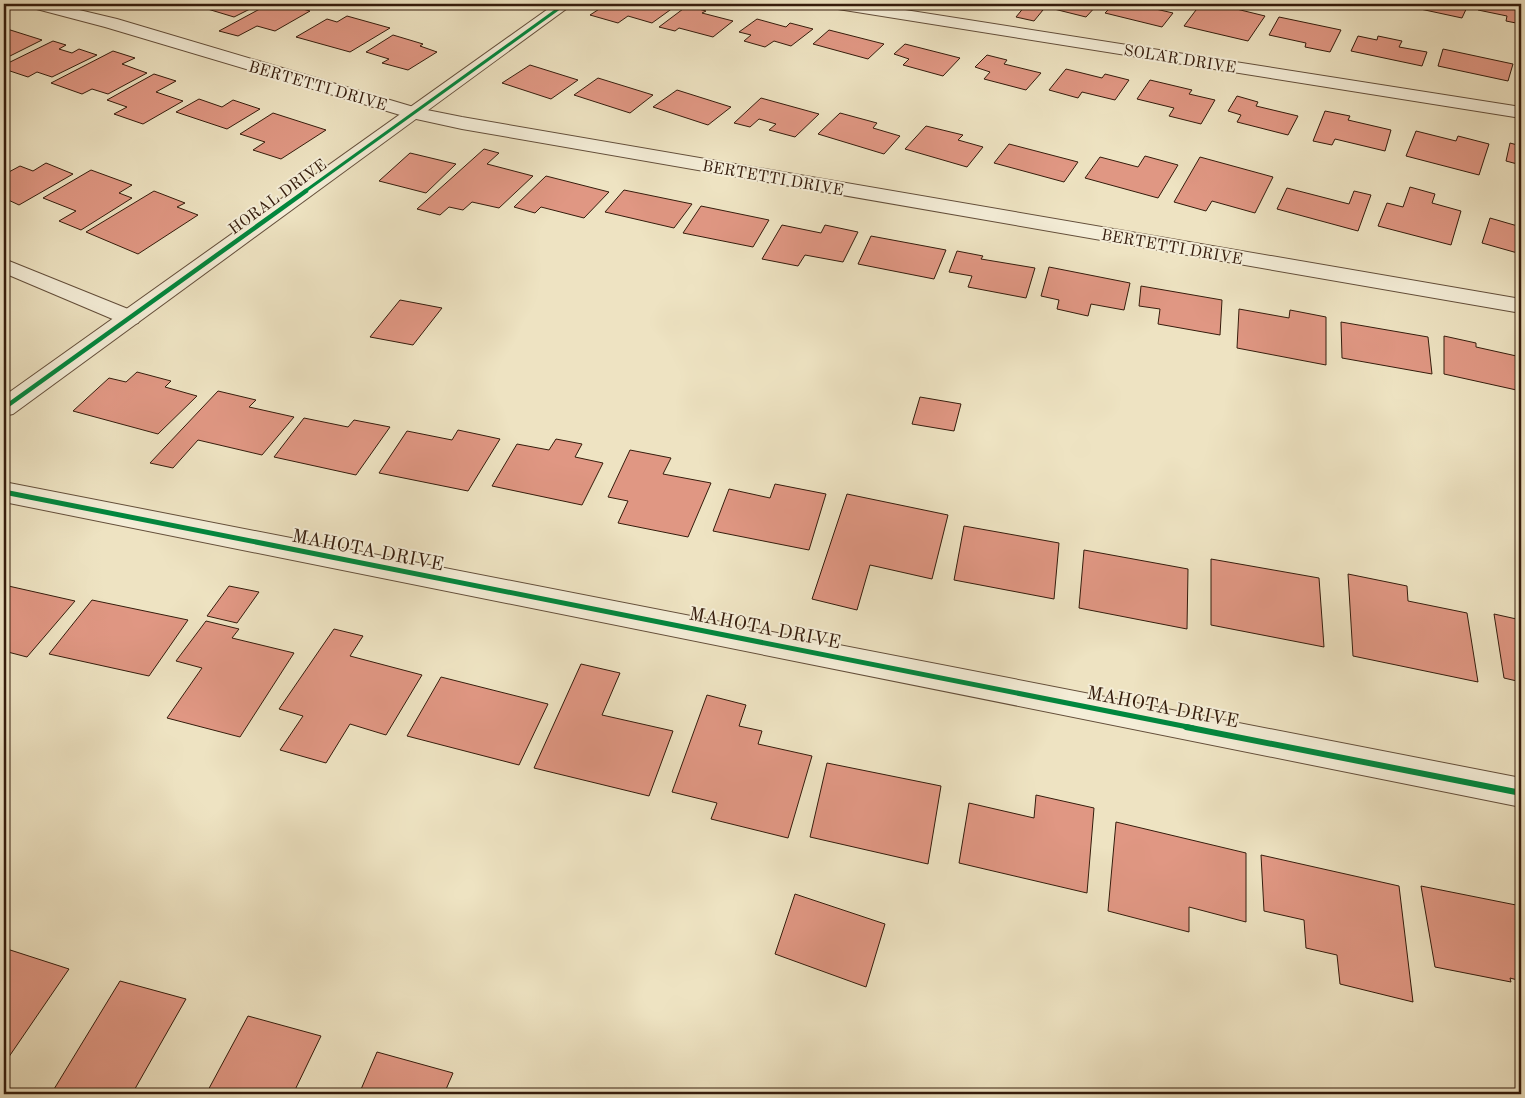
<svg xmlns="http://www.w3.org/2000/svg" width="1525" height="1098" font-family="'Old Standard TT',serif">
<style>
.building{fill:#e09783;stroke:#351c0c}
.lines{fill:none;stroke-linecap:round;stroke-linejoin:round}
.minor-casing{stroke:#634e3a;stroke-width:2}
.tertiary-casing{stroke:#634e3a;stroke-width:2}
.minor{fill:#f4edd7;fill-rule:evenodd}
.tertiary{fill:#f4edd7;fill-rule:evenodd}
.cycleway-far3-casing{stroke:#f4edd7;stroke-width:5}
.cycleway-far2-casing{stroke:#f4edd7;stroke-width:7}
.cycleway-far1-casing{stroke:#f4edd7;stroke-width:8}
.cycleway-casing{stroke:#f4edd7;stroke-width:9}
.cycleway-far3{stroke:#00873e;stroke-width:3}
.cycleway-far2{stroke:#00873e;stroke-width:4.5}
.cycleway-far1{stroke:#00873e;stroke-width:5}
.cycleway{stroke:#00873e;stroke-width:6}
.labels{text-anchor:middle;stroke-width:4;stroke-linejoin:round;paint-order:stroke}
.far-street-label{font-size:16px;fill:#351c0c;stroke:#f4edd7}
.street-label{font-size:19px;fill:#351c0c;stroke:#f4edd7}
</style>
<rect width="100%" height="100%" fill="#eee3c2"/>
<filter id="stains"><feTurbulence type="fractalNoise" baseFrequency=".004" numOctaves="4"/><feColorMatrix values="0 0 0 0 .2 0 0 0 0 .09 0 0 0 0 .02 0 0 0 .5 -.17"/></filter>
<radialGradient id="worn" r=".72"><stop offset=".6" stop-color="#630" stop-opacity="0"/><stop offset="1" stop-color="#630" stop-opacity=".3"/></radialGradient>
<g class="building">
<path d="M 191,4 L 260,4 L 234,17 Z"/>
<path d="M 269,4 L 284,4 L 310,11 L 275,31 L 257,26 L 238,36 L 219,31 Z"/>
<path d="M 607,4 L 673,4 L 677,5 L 652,23 L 628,16 L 618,23 L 590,15 Z"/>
<path d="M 1034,4 L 1098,4 L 1086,17 Z"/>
<path d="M 1114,4 L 1134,4 L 1173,13 L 1162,27 L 1105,13 Z"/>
<path d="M 1216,4 L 1265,16 L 1248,41 L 1184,26 L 1199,6 L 1213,9 Z"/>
<path d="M 1397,4 L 1462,4 L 1468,5 L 1462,18 Z"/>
<path d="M 1481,4 L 1521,4 L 1521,24 L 1506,21 L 1507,16 L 1478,10 Z"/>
<path d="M 687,6 L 706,11 L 702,13 L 733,21 L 713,37 L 679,28 L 675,31 L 659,27 Z"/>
<path d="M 1025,6 L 1043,10 L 1034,21 L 1016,17 Z"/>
<path d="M 347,16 L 390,28 L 350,52 L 296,37 L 327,19 L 337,22 Z"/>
<path d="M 1279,17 L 1341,30 L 1330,52 L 1305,47 L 1306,43 L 1269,35 Z"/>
<path d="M 757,19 L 786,27 L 790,23 L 813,29 L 791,46 L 774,41 L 765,47 L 744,41 L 751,35 L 739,32 Z"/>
<path d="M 4,28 L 42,40 L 4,59 Z"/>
<path d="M 829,30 L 884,44 L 868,59 L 813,44 Z"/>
<path d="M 393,35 L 423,44 L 420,46 L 437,52 L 408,70 L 382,63 L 389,59 L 366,52 Z"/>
<path d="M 1358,36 L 1377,40 L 1378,36 L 1402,41 L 1399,47 L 1427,52 L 1422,66 L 1351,51 Z"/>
<path d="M 53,41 L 66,45 L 59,49 L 72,53 L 79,49 L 97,55 L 52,77 L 37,72 L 28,77 L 4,69 L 4,65 Z"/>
<path d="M 905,44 L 960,58 L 943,76 L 903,65 L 909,59 L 894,54 Z"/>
<path d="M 1443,49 L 1513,64 L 1508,81 L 1438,66 Z"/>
<path d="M 113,51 L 135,58 L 122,64 L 147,73 L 108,94 L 92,89 L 82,94 L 51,83 Z"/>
<path d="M 987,55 L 1007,60 L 1004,64 L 1041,73 L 1026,90 L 984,79 L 990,72 L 975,67 Z"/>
<path d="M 530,65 L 578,80 L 551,99 L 502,83 Z"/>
<path d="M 1066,69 L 1102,78 L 1105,74 L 1129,80 L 1115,100 L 1082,92 L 1078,98 L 1049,90 Z"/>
<path d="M 154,74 L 176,81 L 156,92 L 183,101 L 143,124 L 114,114 L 127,107 L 107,100 Z"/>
<path d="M 598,78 L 653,95 L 630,113 L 574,95 Z"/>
<path d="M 1150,80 L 1192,90 L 1189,94 L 1215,100 L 1201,124 L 1169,116 L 1174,108 L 1137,99 Z"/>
<path d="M 677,90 L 731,107 L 708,125 L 653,107 Z"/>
<path d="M 1237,96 L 1258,102 L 1256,106 L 1298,116 L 1288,135 L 1237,122 L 1241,115 L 1228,111 Z"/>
<path d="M 761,98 L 819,114 L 795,137 L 769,130 L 776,124 L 759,119 L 750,127 L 734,123 Z"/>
<path d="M 199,99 L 222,107 L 233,100 L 260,109 L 227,129 L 176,112 Z"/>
<path d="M 1325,111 L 1350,116 L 1348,120 L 1391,130 L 1385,151 L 1335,139 L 1332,145 L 1313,141 Z"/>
<path d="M 273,113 L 326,130 L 281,159 L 253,150 L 265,142 L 240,134 Z"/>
<path d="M 840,113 L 877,123 L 873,128 L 900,136 L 884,154 L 818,134 Z"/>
<path d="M 926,126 L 963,135 L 958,140 L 983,147 L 967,167 L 905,149 Z"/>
<path d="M 1416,131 L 1456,141 L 1458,136 L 1489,144 L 1479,175 L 1406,156 Z"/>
<path d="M 1510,143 L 1521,146 L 1521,165 L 1506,161 Z"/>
<path d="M 1009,144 L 1078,162 L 1064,182 L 994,163 Z"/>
<path d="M 484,149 L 499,153 L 487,164 L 533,176 L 499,208 L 472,202 L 463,210 L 449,207 L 440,215 L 417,209 Z"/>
<path d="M 410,153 L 456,164 L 426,193 L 379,181 Z"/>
<path d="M 1145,156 L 1178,165 L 1158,198 L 1085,178 L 1100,157 L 1138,167 Z"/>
<path d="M 1200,157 L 1273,177 L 1255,213 L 1212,201 L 1206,211 L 1174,202 Z"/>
<path d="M 46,163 L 73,174 L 19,205 L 4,198 L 4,172 L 7,173 L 20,166 L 33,171 Z"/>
<path d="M 91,170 L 132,185 L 119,193 L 132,198 L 81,230 L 59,221 L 76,211 L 43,198 Z"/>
<path d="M 546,176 L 609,192 L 584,218 L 541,207 L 535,213 L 514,207 Z"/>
<path d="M 1410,187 L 1435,194 L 1432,203 L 1461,211 L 1451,245 L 1378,226 L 1387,203 L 1403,207 Z"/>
<path d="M 1287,188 L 1349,204 L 1354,191 L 1371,195 L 1358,231 L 1277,209 Z"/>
<path d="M 624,190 L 692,204 L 674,228 L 605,212 Z"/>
<path d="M 154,191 L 185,203 L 177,207 L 198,215 L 138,254 L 86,232 Z"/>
<path d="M 701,206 L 769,220 L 753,247 L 683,233 Z"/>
<path d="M 1490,218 L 1521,227 L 1521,254 L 1482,243 Z"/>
<path d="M 782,225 L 821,233 L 825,225 L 858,232 L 843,262 L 805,255 L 798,266 L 762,259 Z"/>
<path d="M 871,236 L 946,250 L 934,279 L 858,264 Z"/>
<path d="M 957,251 L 983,256 L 981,259 L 1035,268 L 1026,298 L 968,287 L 972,276 L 949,272 Z"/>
<path d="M 1049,267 L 1130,283 L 1124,310 L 1091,304 L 1088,316 L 1057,309 L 1059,300 L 1041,296 Z"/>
<path d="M 1141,286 L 1222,300 L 1220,335 L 1158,324 L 1160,309 L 1139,306 Z"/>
<path d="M 400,300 L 442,308 L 413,345 L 370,337 Z"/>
<path d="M 1239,309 L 1289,318 L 1290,310 L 1326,317 L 1326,365 L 1237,348 Z"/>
<path d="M 1341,322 L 1428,337 L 1432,374 L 1342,358 Z"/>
<path d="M 1444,336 L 1476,343 L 1476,347 L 1521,357 L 1521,391 L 1444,374 Z"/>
<path d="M 137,372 L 171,381 L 165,387 L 197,396 L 158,434 L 73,411 L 109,378 L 126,382 Z"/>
<path d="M 218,391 L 256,400 L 249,407 L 294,417 L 262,455 L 198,440 L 173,468 L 150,463 Z"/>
<path d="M 920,397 L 961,404 L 954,431 L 912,424 Z"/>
<path d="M 304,418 L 348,427 L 354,420 L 390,427 L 356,475 L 274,457 Z"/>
<path d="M 458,430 L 500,439 L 468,491 L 379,473 L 407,431 L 452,440 Z"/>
<path d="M 556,439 L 582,444 L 575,457 L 603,463 L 582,505 L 492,486 L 517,444 L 549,450 Z"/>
<path d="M 630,450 L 671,458 L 663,474 L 711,483 L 688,537 L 618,523 L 628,501 L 608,497 Z"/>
<path d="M 775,484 L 826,494 L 809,550 L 713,531 L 729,489 L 770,498 Z"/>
<path d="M 847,494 L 948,515 L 932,579 L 870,565 L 857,610 L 812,599 Z"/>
<path d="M 964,526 L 1059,543 L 1054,599 L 954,580 Z"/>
<path d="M 1084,550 L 1188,569 L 1187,629 L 1079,608 Z"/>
<path d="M 1211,559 L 1319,578 L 1324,647 L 1211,625 Z"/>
<path d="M 1348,574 L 1407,586 L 1408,601 L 1467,613 L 1478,682 L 1353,656 Z"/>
<path d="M 4,585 L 75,601 L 27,657 L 4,651 Z"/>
<path d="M 229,586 L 259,592 L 237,623 L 207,616 Z"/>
<path d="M 92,600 L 188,620 L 149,676 L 49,654 Z"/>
<path d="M 1494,614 L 1521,620 L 1521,682 L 1504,678 Z"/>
<path d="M 206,621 L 239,629 L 232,638 L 294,653 L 240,737 L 167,718 L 202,668 L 176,661 Z"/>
<path d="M 334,629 L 363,636 L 350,656 L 422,675 L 386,735 L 350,724 L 326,763 L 280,750 L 303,716 L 279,709 Z"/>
<path d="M 581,664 L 620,673 L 602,715 L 673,731 L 649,796 L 534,768 Z"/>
<path d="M 441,677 L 548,704 L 519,765 L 407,736 Z"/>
<path d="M 707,695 L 746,705 L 739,726 L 762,731 L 758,744 L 812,756 L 788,838 L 711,819 L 717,803 L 672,792 Z"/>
<path d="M 827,763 L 941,786 L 928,864 L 810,837 Z"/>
<path d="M 1036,795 L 1094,808 L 1087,893 L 959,863 L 969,803 L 1034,818 Z"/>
<path d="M 1116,822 L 1246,853 L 1246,922 L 1189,907 L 1189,932 L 1108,911 Z"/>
<path d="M 1261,855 L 1399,886 L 1413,1002 L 1340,984 L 1337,955 L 1306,948 L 1304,920 L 1264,911 Z"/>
<path d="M 1421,886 L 1521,906 L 1521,981 L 1510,978 L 1511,982 L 1435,967 Z"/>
<path d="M 795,894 L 885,924 L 866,987 L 775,954 Z"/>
<path d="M 4,948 L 69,969 L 4,1064 Z"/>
<path d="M 120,981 L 186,999 L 132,1094 L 51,1094 Z"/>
<path d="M 248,1016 L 321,1036 L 293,1094 L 206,1094 Z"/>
<path d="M 377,1052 L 453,1073 L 444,1094 L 359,1094 Z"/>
</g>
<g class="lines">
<defs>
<g id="minor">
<path d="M 27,4 L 54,4 L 117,19 L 417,108 L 462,117 L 1521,299 L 1521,313 L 462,129 L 407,117 L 105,27 L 29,7 Z"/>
<path d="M 830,4 L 867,4 L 1521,107 L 1521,118 L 838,9 L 832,7 Z"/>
<path d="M 4,259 L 138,313 L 141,318 L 138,323 L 130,325 L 122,323 L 4,273 Z"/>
<path d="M 4,482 L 1521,778 L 1521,807 L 4,502 Z"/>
</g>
<path id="tertiary" d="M 555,4 L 573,4 L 13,414 L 4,416 L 4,396 Z"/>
</defs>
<use href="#minor" class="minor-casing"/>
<use href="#tertiary" class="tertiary-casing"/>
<use href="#minor" class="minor"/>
<use href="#tertiary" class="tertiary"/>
<defs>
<path id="cycleway-far3" d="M 304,192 L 565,4"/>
<path id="cycleway-far2" d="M 4,408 L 306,191"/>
<path id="cycleway-far1" d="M 4,492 L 1193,728"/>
<path id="cycleway" d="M 1186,727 L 1521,793"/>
</defs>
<use href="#cycleway-far3" class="cycleway-far3-casing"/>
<use href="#cycleway-far2" class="cycleway-far2-casing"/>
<use href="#cycleway-far1" class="cycleway-far1-casing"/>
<use href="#cycleway" class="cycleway-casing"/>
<use href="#cycleway-far3" class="cycleway-far3"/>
<use href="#cycleway-far2" class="cycleway-far2"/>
<use href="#cycleway-far1" class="cycleway-far1"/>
<use href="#cycleway" class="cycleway"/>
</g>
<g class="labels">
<g class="far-street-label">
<text transform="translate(1180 58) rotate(9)" y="6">SOLAR DRIVE</text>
<text transform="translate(318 85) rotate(16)" y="6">BERTETTI DRIVE</text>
<text transform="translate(773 177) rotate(10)" y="6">BERTETTI DRIVE</text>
<text transform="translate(277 196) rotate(-36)" y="6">HORAL DRIVE</text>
<text transform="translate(1172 246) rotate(10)" y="6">BERTETTI DRIVE</text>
</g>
<g class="street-label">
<text transform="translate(368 549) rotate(11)" y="7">MAHOTA DRIVE</text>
<text transform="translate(765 627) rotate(11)" y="7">MAHOTA DRIVE</text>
<text transform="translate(1163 706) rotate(11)" y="7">MAHOTA DRIVE</text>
</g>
</g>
<rect width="1525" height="1098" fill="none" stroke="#eee3c2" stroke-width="20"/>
<rect x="5" y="5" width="1515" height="1088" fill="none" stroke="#351c0c" stroke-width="2.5"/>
<rect x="10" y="10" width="1505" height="1078" fill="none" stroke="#351c0c"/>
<rect width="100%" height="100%" filter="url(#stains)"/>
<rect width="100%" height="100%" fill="url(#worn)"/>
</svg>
